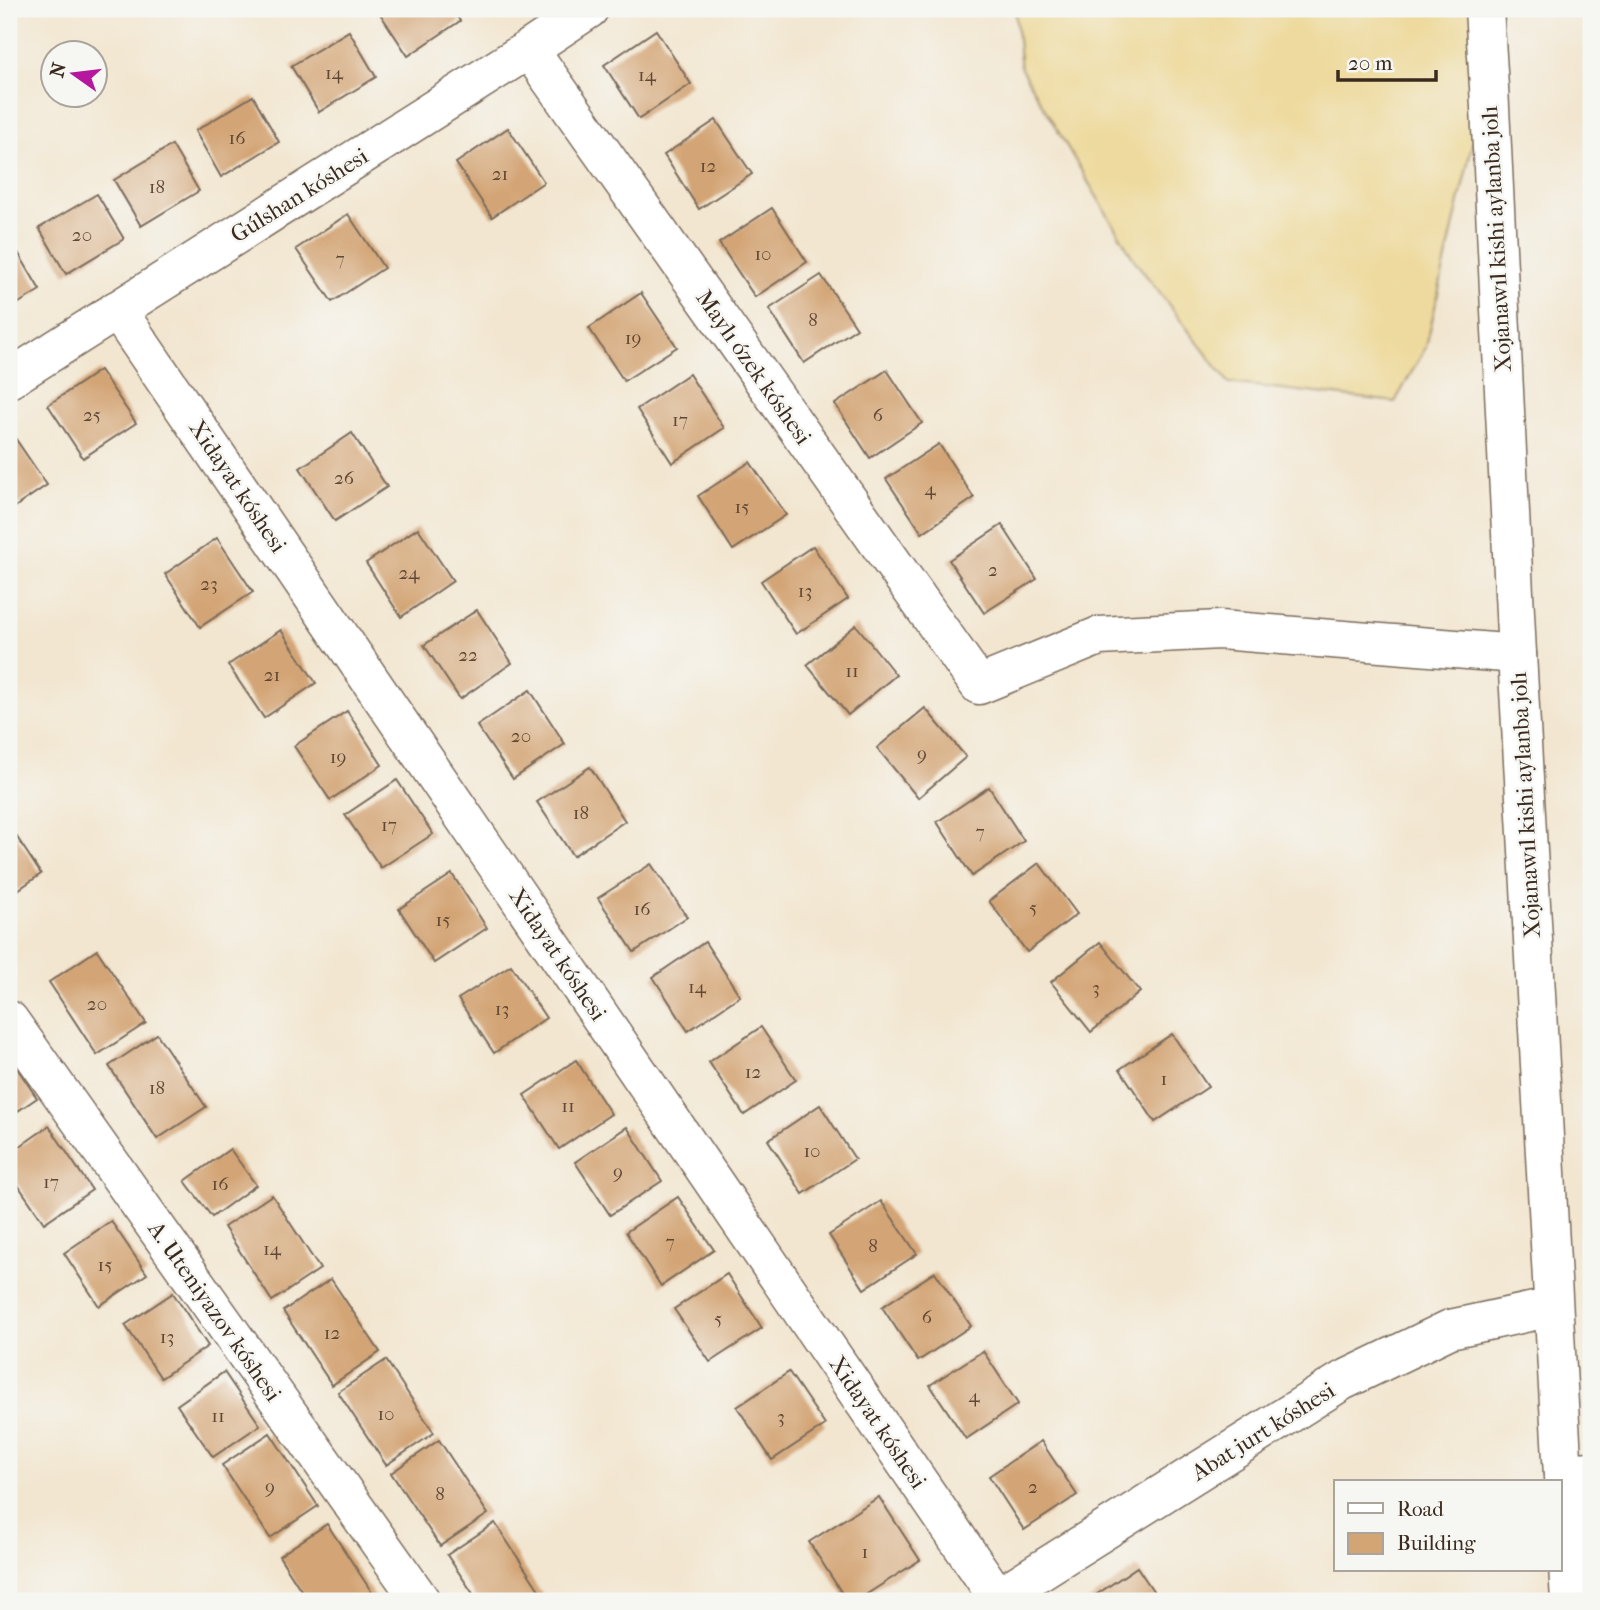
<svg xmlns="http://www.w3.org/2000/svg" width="1600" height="1610" font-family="'IM FELL French Canon',serif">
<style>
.sand{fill:#eeda9e;stroke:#94825e;stroke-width:2}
.building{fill:#d3a474}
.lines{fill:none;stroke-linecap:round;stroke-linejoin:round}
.minor-casing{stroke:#7b6c5c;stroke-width:41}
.major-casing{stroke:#7b6c5c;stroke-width:41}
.minor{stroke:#fff;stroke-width:38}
.major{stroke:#fff;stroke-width:38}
.labels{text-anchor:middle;stroke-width:5;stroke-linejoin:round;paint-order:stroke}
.number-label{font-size:19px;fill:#614834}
.street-label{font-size:23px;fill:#3b2a1e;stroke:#f6f6f2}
</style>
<rect width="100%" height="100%" fill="#f6f6f2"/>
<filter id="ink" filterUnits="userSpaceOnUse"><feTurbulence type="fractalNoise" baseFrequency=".0143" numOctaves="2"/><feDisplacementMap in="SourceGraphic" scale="14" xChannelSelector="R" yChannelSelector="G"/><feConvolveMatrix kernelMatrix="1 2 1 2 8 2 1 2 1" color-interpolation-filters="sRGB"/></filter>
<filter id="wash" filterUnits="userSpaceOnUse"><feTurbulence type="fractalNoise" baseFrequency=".00686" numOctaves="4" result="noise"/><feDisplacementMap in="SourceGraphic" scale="28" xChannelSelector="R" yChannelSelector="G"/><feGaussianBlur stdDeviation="1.57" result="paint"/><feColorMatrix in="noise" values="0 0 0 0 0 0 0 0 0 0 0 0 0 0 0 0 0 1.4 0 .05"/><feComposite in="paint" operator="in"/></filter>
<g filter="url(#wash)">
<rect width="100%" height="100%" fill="#f2e6d0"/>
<path class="sand" d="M 1015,9 L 1480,9 L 1485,88 L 1426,347 L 1395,402 L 1229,383 L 1135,261 L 1021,69 Z"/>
<g id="blocks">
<g class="building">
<path d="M 377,9 L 452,9 L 460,21 L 408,56 Z"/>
<path d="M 656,30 L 691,84 L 639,119 L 604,65 Z"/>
<path d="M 349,31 L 376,77 L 319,112 L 291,66 Z"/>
<path d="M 253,96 L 279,142 L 221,177 L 195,131 Z"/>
<path d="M 716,120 L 752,174 L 699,209 L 664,155 Z"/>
<path d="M 508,128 L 544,182 L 492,217 L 456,163 Z"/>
<path d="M 172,145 L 199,191 L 141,226 L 114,180 Z"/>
<path d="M 97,194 L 124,239 L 66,274 L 39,228 Z"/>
<path d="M 772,208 L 807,262 L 755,297 L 719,243 Z"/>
<path d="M 348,214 L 384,268 L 332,302 L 296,249 Z"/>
<path d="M 13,244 L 40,290 L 9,309 L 9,247 Z"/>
<path d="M 821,275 L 857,328 L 804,363 L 769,309 Z"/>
<path d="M 641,293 L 677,347 L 624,381 L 589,328 Z"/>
<path d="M 100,370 L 136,423 L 83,458 L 48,405 Z"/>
<path d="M 887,370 L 922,423 L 870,458 L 835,404 Z"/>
<path d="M 689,374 L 724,428 L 672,463 L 637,409 Z"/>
<path d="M 11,432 L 47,485 L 9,511 L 9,434 Z"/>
<path d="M 352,433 L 387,487 L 335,521 L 300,468 Z"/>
<path d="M 939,444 L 974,498 L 922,533 L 886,479 Z"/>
<path d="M 750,462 L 786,515 L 733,550 L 698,496 Z"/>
<path d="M 1002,525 L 1037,579 L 984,613 L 949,560 Z"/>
<path d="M 418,528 L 453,581 L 401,617 L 366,563 Z"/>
<path d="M 217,538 L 253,592 L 200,627 L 165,574 Z"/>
<path d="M 813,546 L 848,599 L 796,634 L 761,581 Z"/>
<path d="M 477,610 L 512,663 L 460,699 L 424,645 Z"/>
<path d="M 856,625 L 896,675 L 848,715 L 807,665 Z"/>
<path d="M 281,630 L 316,683 L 264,718 L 228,665 Z"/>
<path d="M 530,690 L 565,744 L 513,779 L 477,726 Z"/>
<path d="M 925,708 L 966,757 L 918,798 L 877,748 Z"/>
<path d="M 347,711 L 382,765 L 330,800 L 294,746 Z"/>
<path d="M 590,767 L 625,821 L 573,856 L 537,802 Z"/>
<path d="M 397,780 L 433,834 L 381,868 L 345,815 Z"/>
<path d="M 989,787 L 1024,841 L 972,876 L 937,822 Z"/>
<path d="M 9,825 L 41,874 L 9,896 Z"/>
<path d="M 1039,863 L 1077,914 L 1027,952 L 989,901 Z"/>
<path d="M 651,864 L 687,917 L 634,952 L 598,898 Z"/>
<path d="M 452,874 L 487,928 L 434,963 L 399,909 Z"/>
<path d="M 705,942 L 740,996 L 688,1031 L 653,977 Z"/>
<path d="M 1100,942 L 1140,992 L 1091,1032 L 1051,982 Z"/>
<path d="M 97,950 L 146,1023 L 97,1055 L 49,982 Z"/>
<path d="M 511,965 L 546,1018 L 494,1053 L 458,999 Z"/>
<path d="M 761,1027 L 796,1080 L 744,1115 L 709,1062 Z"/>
<path d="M 157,1034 L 206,1107 L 157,1139 L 109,1066 Z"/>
<path d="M 1172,1034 L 1208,1087 L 1155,1122 L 1120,1069 Z"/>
<path d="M 9,1056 L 37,1098 L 9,1117 Z"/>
<path d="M 576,1060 L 611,1114 L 559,1149 L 524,1095 Z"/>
<path d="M 820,1105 L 855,1159 L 803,1194 L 768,1140 Z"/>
<path d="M 49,1126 L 92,1190 L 44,1223 L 9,1172 L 9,1154 Z"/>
<path d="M 627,1127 L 662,1181 L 610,1215 L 575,1162 Z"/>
<path d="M 230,1149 L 256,1185 L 212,1217 L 185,1181 Z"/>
<path d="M 272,1195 L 320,1269 L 272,1301 L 224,1227 Z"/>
<path d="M 678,1197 L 714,1250 L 661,1286 L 626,1232 Z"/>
<path d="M 881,1201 L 917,1254 L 864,1289 L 829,1235 Z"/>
<path d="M 111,1221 L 147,1274 L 99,1306 L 64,1253 Z"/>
<path d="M 935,1272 L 971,1326 L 918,1361 L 882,1307 Z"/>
<path d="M 727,1274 L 762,1328 L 710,1362 L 674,1309 Z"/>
<path d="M 331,1279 L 380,1352 L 332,1385 L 283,1311 Z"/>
<path d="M 173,1293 L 208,1346 L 161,1378 L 125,1325 Z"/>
<path d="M 983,1351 L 1018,1404 L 966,1439 L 930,1385 Z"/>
<path d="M 386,1360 L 434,1433 L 386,1465 L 338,1392 Z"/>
<path d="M 224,1372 L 260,1425 L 213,1457 L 177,1405 Z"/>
<path d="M 789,1372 L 825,1425 L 772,1460 L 737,1407 Z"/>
<path d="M 270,1433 L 318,1506 L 270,1538 L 222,1465 Z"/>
<path d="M 439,1440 L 488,1514 L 440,1546 L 391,1473 Z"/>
<path d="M 1041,1441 L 1077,1495 L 1024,1530 L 989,1476 Z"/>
<path d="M 879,1497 L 920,1560 L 856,1601 L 847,1601 L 809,1542 Z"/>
<path d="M 495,1523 L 543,1596 L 535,1601 L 478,1601 L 447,1555 Z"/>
<path d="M 327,1524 L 375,1597 L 370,1601 L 308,1601 L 279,1556 Z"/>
<path d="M 1137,1567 L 1160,1601 L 1087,1601 Z"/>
</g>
</g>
</g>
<g filter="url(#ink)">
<use href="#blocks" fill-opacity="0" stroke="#7b6c5c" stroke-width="2"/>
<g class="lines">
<defs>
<g id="minor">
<path d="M 529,49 L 979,685 L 1099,636 L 1220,630 L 1517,654"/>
<path d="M 117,310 L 998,1598"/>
<path d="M 9,379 L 529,49 L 589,9"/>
<path d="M 9,1020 L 421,1601"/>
<path d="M 1563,1473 L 1591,1471"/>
<path d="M 992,1601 L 1342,1381 L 1450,1329 L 1553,1307"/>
</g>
<path id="major" d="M 1484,9 L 1489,87 L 1517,654 L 1570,1601"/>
</defs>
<use href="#minor" class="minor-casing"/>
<use href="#major" class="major-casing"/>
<use href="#minor" class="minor"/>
<use href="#major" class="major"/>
</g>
</g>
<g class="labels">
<g class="number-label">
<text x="334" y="79">14</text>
<text x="647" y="81">14</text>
<text x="237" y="144">16</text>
<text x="708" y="172">12</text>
<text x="500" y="180">21</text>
<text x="157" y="193">18</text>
<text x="82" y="241">20</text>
<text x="763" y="260">10</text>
<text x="340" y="265">7</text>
<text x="813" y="326">8</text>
<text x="633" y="344">19</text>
<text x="92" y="421">25</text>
<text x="878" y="421">6</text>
<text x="680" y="426">17</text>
<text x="344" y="484">26</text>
<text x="930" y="495">4</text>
<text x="742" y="513">15</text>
<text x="993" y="576">2</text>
<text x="409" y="579">24</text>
<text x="209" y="590">23</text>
<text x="805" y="597">13</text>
<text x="468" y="661">22</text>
<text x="852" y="677">11</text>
<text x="272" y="681">21</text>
<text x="521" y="742">20</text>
<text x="922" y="760">9</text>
<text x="338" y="763">19</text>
<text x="581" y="819">18</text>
<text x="389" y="831">17</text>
<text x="980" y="838">7</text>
<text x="1033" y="914">5</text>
<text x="642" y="915">16</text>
<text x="443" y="926">15</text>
<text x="697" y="993">14</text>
<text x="1096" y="994">3</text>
<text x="97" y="1010">20</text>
<text x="502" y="1015">13</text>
<text x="753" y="1078">12</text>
<text x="1164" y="1085">1</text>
<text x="157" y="1094">18</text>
<text x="568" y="1112">11</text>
<text x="812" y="1157">10</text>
<text x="618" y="1178">9</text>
<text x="51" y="1188">17</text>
<text x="220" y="1190">16</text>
<text x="670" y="1248">7</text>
<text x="873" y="1252">8</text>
<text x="272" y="1255">14</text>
<text x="105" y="1271">15</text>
<text x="927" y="1323">6</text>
<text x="718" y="1325">5</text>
<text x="332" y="1339">12</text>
<text x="167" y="1343">13</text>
<text x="974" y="1402">4</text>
<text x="386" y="1420">10</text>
<text x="218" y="1422">11</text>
<text x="781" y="1423">3</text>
<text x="270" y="1493">9</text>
<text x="1033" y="1493">2</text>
<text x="440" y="1500">8</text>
<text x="865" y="1558">1</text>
</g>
<g class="street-label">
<text transform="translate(299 195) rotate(-32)" y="8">Gúlshan kóshesi</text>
<text transform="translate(1496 239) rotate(-93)" y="8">Xojanawıl kishi aylanba jolı</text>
<text transform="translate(754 367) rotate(55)" y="8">Maylı ózek kóshesi</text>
<text transform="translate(238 486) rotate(56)" y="8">Xidayat kóshesi</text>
<text transform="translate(1525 805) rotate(-93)" y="8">Xojanawıl kishi aylanba jolı</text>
<text transform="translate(558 954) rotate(56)" y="8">Xidayat kóshesi</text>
<text transform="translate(215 1311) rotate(55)" y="8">A. Uteniyazov kóshesi</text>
<text transform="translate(878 1422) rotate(56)" y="8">Xidayat kóshesi</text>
<text transform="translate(1263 1431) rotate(-32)" y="8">Abat jurt kóshesi</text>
</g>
</g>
<rect width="1600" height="1610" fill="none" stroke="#f6f6f2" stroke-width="35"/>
<rect x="1334" y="1480" width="228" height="91" fill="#f6f6f2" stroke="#aba49d" stroke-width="2"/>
<rect x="1348" y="1503" width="35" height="10" fill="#ffffff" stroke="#aba49d" stroke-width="2"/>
<text x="1397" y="1516" font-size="21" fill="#3b2a1e">Road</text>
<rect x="1348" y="1533" width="35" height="21" fill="#d3a474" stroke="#aba49d" stroke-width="2"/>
<text x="1397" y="1550" font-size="21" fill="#3b2a1e">Building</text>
<g transform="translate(74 74) rotate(284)"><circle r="33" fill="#f6f6f2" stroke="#aba49d" stroke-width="2"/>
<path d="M0-5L12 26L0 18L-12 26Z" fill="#b5179e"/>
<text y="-10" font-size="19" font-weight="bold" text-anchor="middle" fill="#3b2a1e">N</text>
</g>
<path d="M1338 70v10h98v-10" fill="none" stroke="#3b2a1e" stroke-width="3.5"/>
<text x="1348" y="70" font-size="21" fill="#3b2a1e" stroke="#f6f6f2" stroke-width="5" paint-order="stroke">20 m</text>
</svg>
